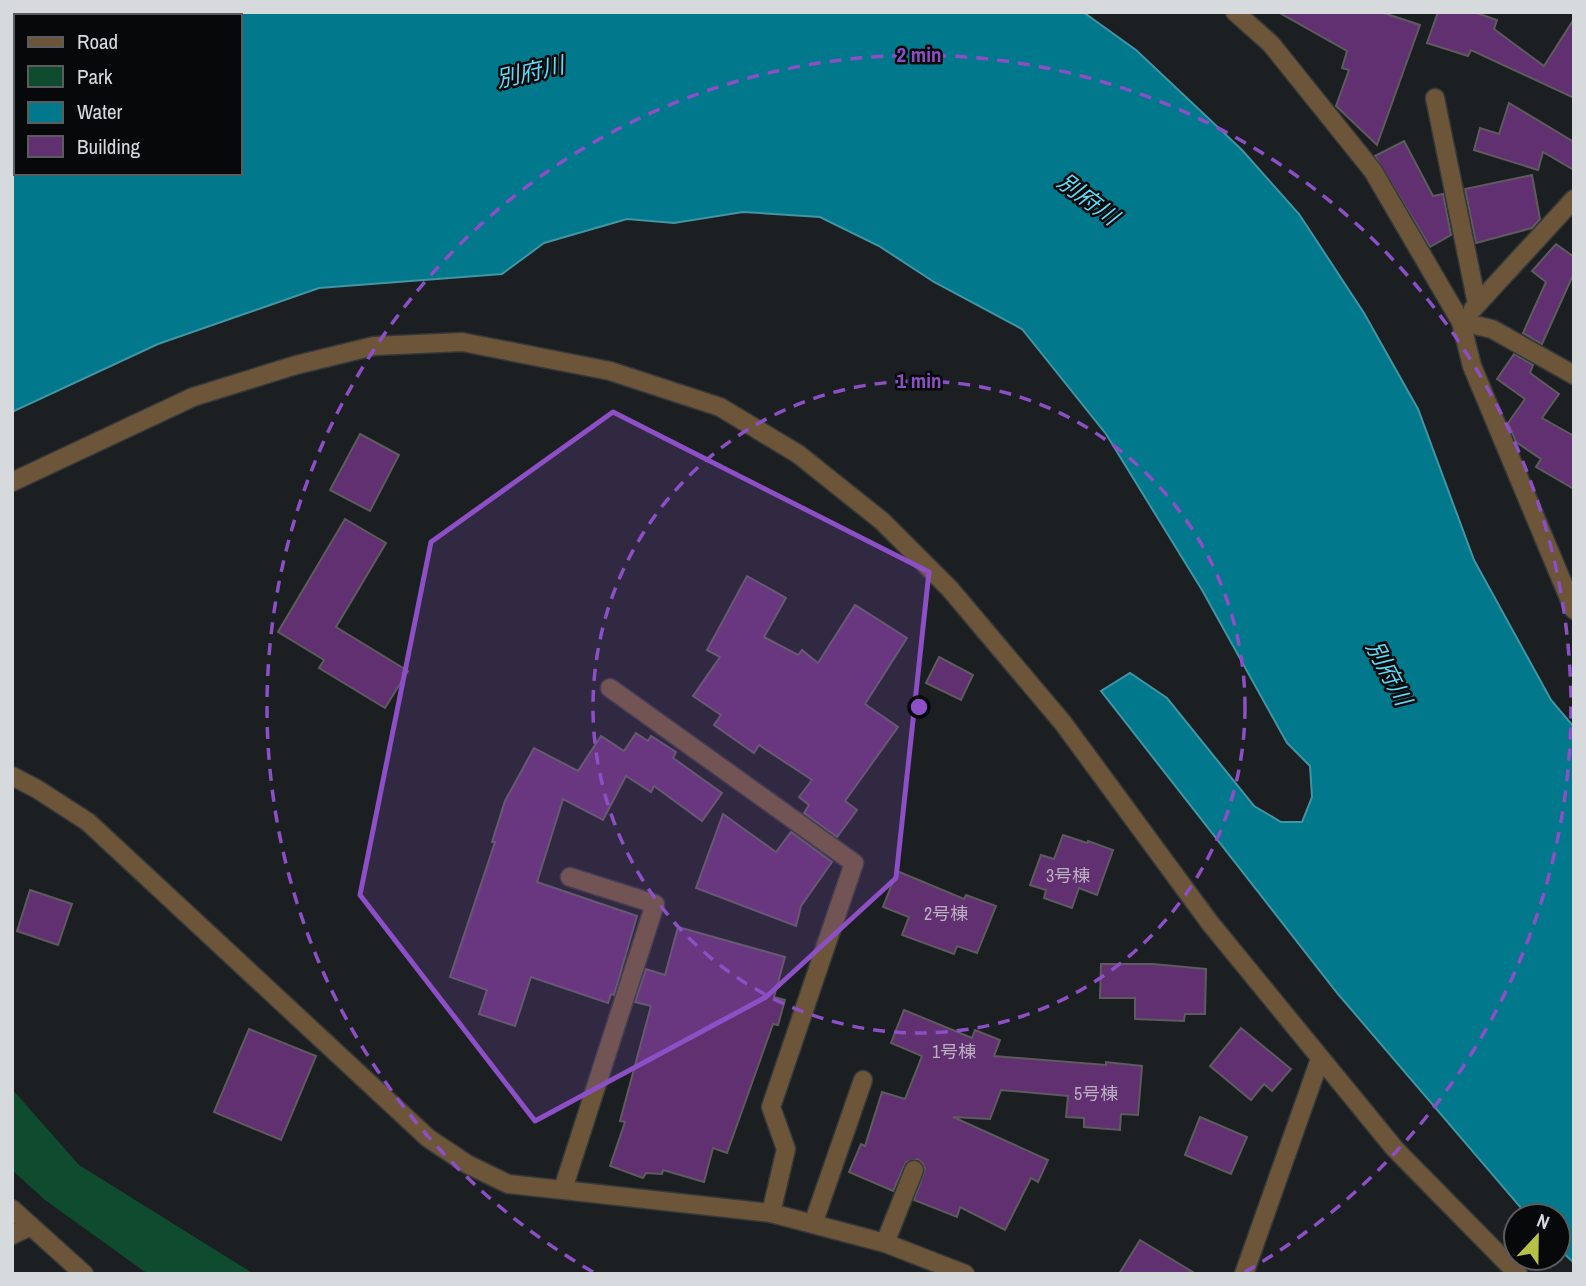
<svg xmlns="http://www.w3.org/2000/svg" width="1586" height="1286" font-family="'Archivo Narrow','Noto Sans JP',sans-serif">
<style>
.green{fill:#0f4b2f}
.water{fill:#01788c;stroke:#4195a4;stroke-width:2}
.building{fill:#613070;stroke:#5e5b5f;stroke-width:2}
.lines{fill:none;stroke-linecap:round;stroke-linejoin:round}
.minor-casing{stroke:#35393b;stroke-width:21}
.minor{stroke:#6c5539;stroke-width:18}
.marked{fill:#8d4fc5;fill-opacity:0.2;stroke:#8d4fc5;stroke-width:5;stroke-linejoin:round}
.ring{fill:none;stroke:#8d4fc5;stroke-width:3.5;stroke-dasharray:12 9}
.labels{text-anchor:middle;stroke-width:5;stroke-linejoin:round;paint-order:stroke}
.number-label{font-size:18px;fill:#bab0c1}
.water-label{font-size:23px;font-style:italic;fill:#5edcf8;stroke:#07080a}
.centre{fill:#8d4fc5;stroke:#07080a;stroke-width:3.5}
.ring-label{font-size:21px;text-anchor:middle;font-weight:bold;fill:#8d4fc5;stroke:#07080a;stroke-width:5;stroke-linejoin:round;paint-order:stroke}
</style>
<rect width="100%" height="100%" fill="#1b1f21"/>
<path class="green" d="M 12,1089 L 79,1165 L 254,1274 L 148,1274 L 45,1200 L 12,1170 Z"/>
<path class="water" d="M 124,12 L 1083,12 L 1136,50 L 1242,150 L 1299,214 L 1364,313 L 1418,409 L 1474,560 L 1551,700 L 1574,727 L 1574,1263 L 1558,1248 L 1558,1216 L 1528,1216 L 1338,994 L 1101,691 L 1130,673 L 1167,698 L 1254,806 L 1281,822 L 1302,822 L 1312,797 L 1310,766 L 1287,743 L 1202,590 L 1106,434 L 1022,329 L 934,282 L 879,246 L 820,217 L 743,212 L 674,223 L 627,219 L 544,243 L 502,274 L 319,288 L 158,344 L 12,412 L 12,60 L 16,58 L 16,173 L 240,173 L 240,16 L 115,16 Z"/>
<g class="building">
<path d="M 1278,12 L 1381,12 L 1420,25 L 1377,145 L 1336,106 L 1349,70 L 1342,68 L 1347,51 Z"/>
<path d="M 1438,12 L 1474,12 L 1497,20 L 1494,29 L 1544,66 L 1574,19 L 1574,98 L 1471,50 L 1468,56 L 1427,43 Z"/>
<path d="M 1509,103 L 1574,142 L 1574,170 L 1543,152 L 1538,170 L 1474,150 L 1480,128 L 1499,134 Z"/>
<path d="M 1404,141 L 1433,196 L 1443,194 L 1451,235 L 1430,247 L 1375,156 Z"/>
<path d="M 1532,175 L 1540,219 L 1532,228 L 1476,243 L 1465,189 Z"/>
<path d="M 1556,244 L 1574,257 L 1574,273 L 1542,344 L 1523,333 L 1546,282 L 1532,271 Z"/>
<path d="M 1514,354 L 1533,365 L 1530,373 L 1559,394 L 1542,418 L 1574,436 L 1574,489 L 1536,467 L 1541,459 L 1516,442 L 1508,423 L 1525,399 L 1497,379 Z"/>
<path d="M 360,434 L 399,455 L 370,511 L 330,490 Z"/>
<path d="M 345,519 L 386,543 L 336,627 L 408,671 L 385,708 L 319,668 L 324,660 L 278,632 Z"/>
<path d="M 747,576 L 786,598 L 764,637 L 798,655 L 802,650 L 818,663 L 855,605 L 907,638 L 865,704 L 898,727 L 845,801 L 857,810 L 837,837 L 804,813 L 809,805 L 799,797 L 812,780 L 759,745 L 754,753 L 714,725 L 721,715 L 693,696 L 720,657 L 707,650 Z"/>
<path d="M 939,657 L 973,675 L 961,700 L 926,683 Z"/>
<path d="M 636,733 L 648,741 L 651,736 L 676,752 L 673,758 L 722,793 L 702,821 L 654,786 L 651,792 L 626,776 L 603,820 L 563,799 L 537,882 L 637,916 L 614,995 L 611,994 L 608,1003 L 531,977 L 515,1026 L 479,1014 L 487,990 L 450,977 L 495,842 L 492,842 L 505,801 L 534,748 L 578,771 L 601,736 L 624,751 Z"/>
<path d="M 723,814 L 776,852 L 791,832 L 832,862 L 801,906 L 796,926 L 696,888 Z"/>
<path d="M 1063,835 L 1087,843 L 1088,841 L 1113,850 L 1097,895 L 1079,888 L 1072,908 L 1044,898 L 1046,890 L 1030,885 L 1041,855 L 1054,859 Z"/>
<path d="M 897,871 L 964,899 L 966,895 L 996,906 L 977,953 L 957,946 L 954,954 L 902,935 L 909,917 L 883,907 Z"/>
<path d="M 30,890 L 72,904 L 58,945 L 17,931 Z"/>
<path d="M 678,927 L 785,957 L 774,997 L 785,1000 L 778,1025 L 773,1024 L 727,1153 L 713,1148 L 704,1182 L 663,1170 L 662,1174 L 646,1173 L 643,1178 L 610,1166 L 625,1122 L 620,1121 L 651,1006 L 635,1002 L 646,969 L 665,975 Z"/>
<path d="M 1101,964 L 1153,964 L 1206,969 L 1205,1014 L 1185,1014 L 1184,1021 L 1135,1019 L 1135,998 L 1100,998 Z"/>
<path d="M 904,1010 L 972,1038 L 975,1030 L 1000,1040 L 994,1056 L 1106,1065 L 1106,1062 L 1142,1066 L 1138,1115 L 1121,1114 L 1120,1130 L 1084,1127 L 1084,1118 L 1066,1117 L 1068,1096 L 1001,1090 L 990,1119 L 953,1117 L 1048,1160 L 1038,1182 L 1031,1178 L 1005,1230 L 960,1207 L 957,1217 L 914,1200 L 925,1169 L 923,1164 L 918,1159 L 906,1162 L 893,1191 L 849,1172 L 861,1144 L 865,1146 L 882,1092 L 905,1099 L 922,1056 L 891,1043 Z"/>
<path d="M 1241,1028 L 1291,1069 L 1272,1091 L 1264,1084 L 1251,1100 L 1210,1066 Z"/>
<path d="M 249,1029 L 316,1056 L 281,1140 L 214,1112 Z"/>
<path d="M 1200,1117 L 1247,1137 L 1231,1174 L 1185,1155 Z"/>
<path d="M 1140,1240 L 1196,1274 L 1119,1274 Z"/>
</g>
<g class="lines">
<defs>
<g id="minor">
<path d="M 1235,12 L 1271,44 L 1373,171 L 1461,322 L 1472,366 L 1574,610"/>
<path d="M 1435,98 L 1477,304"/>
<path d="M 1473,309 L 1574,199"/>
<path d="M 1461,322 L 1492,329 L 1574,375"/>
<path d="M 12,482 L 193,397 L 296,365 L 374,346 L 462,342 L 610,371 L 720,407 L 798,454 L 882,521 L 950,589 L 1063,723 L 1210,923 L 1395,1149 L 1518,1274"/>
<path d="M 610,688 L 854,863 L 771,1107 L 786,1149 L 771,1213"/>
<path d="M 12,776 L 37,789 L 88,822 L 428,1138 L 467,1164 L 508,1184 L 771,1213 L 885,1243 L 965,1274"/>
<path d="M 563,1189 L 655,904 L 570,877"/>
<path d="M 12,1209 L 84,1274"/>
<path d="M 813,1224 L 863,1080"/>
<path d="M 12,1235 L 29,1227"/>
<path d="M 885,1243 L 914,1170"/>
<path d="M 1244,1274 L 1320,1059"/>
</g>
</defs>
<use href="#minor" class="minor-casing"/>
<use href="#minor" class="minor"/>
</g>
<path class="marked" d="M 613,412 L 929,572 L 896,878 L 766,997 L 535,1121 L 360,895 L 431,542 Z"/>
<g class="ring">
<circle cx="919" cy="707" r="326"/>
<path d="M593 1272A652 652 0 1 1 1245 1272"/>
</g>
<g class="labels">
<g class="number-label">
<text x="1068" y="882">3号棟</text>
<text x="946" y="920">2号棟</text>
<text x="954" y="1058">1号棟</text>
<text x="1096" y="1100">5号棟</text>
</g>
<g class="water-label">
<text transform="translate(530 72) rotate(-13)" y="8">別府川</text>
<text transform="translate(1088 199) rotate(37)" y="8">別府川</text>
<text transform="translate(1389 673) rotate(62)" y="8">別府川</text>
</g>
</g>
<circle cx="919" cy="707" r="10" class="centre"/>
<g class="ring-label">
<text x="919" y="62">2 min</text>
<text x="919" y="388">1 min</text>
</g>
<rect width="1586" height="1286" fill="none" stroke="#d7dadc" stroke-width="28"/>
<rect x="14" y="14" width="228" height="161" fill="#07080a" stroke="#5a5c5e" stroke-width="2"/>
<rect x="28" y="37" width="35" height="10" fill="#6c5539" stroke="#5a5c5e" stroke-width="2"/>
<text x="77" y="49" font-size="21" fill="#d7dadc">Road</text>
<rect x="28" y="66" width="35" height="21" fill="#0f4b2f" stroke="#5a5c5e" stroke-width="2"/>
<text x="77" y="84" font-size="21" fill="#d7dadc">Park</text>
<rect x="28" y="102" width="35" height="21" fill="#01788c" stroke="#5a5c5e" stroke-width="2"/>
<text x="77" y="119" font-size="21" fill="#d7dadc">Water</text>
<rect x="28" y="136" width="35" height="21" fill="#613070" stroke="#5a5c5e" stroke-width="2"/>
<text x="77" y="154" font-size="21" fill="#d7dadc">Building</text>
<g transform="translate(1537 1237) rotate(22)"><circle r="33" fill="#07080a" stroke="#5a5c5e" stroke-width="2"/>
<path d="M0-5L12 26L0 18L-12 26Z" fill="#b8c147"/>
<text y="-10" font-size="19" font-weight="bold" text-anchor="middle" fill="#d7dadc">N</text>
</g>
</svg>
